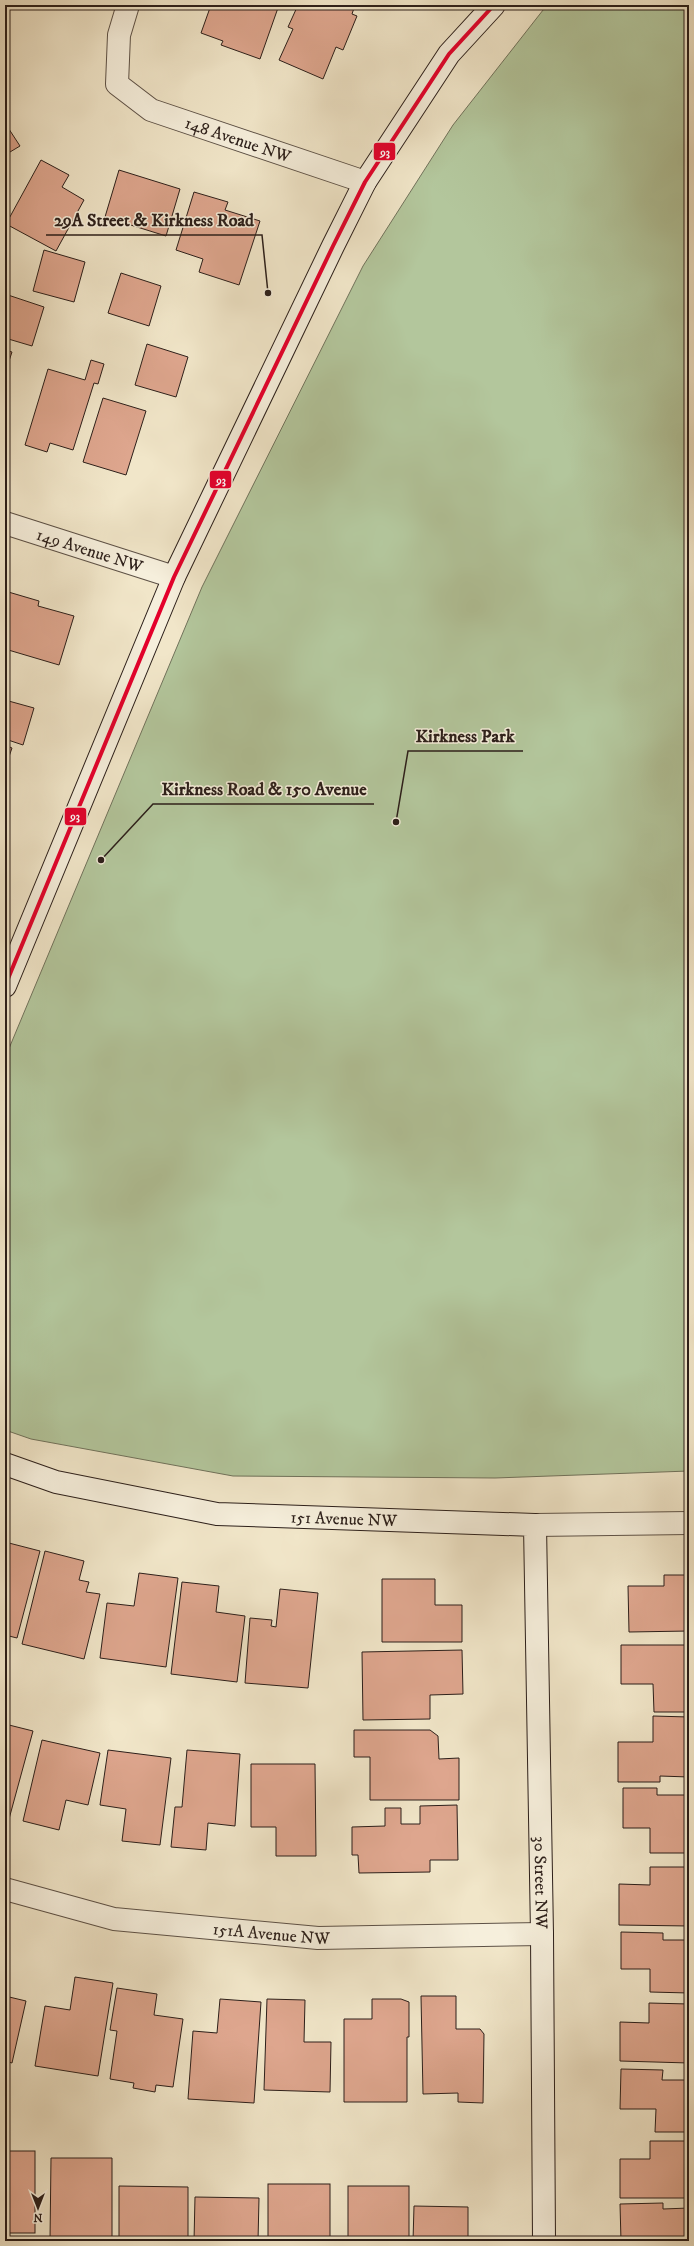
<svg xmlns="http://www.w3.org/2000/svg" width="694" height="2246" font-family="'IM FELL DW Pica',serif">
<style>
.green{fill:#b3c69c;stroke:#70725b}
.building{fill:#dea68e;stroke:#2c1f1a}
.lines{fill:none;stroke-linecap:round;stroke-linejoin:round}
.street-casing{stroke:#5d5146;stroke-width:24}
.secondary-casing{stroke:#2c1f1a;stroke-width:24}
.street{stroke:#f6efdc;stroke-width:22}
.secondary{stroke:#f6efdc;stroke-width:22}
.bus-1-casing{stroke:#f6efdc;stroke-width:7}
.bus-1{stroke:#e4002b;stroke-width:4}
.labels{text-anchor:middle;stroke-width:3;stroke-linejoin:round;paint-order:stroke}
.street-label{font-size:17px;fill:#2c1f1a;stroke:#f6efdc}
.leader{fill:none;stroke:#2c1f1a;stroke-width:1.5}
.callout-dot{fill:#2c1f1a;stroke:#f6efdc;stroke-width:1.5}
.callout-label{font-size:18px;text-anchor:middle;font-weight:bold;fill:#2c1f1a;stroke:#f6efdc;stroke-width:3;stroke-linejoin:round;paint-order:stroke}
.line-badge{stroke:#f6efdc;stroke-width:1.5}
.badge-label{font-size:11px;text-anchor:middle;font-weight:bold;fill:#fff}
</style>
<rect width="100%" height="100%" fill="#f1e6c9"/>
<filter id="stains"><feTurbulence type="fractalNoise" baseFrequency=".005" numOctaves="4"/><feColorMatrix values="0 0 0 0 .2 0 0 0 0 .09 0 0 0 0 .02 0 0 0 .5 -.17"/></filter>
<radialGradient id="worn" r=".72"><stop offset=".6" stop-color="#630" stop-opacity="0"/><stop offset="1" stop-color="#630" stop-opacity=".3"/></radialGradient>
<path class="green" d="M 547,5 L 689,5 L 689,1471 L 495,1478 L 233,1476 L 31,1439 L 5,1430 L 5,1058 L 202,587 L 363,266 L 453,125 Z"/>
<g class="building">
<rect x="5" y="5" width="3" height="6"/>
<path d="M 211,5 L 279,5 L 260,59 L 221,45 L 223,41 L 201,33 Z"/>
<path d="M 298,5 L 355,5 L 352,14 L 357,16 L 343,50 L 336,47 L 323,79 L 279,60 L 293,29 L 288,27 Z"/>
<path d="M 5,123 L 20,146 L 5,155 Z"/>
<path d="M 41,160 L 69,175 L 62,187 L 84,200 L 56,251 L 6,224 Z"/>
<path d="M 119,170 L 180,189 L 166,236 L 105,217 Z"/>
<path d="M 194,192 L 228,202 L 225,210 L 260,221 L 239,285 L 199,272 L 203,259 L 176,250 Z"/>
<path d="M 44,250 L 85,262 L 74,302 L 33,291 Z"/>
<path d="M 121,273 L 161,286 L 149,326 L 108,313 Z"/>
<path d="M 5,294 L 44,307 L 32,346 L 5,338 Z"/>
<path d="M 147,344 L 188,357 L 176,397 L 135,385 Z"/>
<path d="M 5,350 L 12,352 L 5,373 Z"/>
<path d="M 91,360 L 104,364 L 98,384 L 94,383 L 73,450 L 50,443 L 47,452 L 25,445 L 48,369 L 85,380 Z"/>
<path d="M 103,398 L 146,411 L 126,475 L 83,462 Z"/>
<path d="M 5,591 L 39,601 L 38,606 L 74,616 L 59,665 L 5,649 Z"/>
<path d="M 5,700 L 34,708 L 23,745 L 5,739 Z"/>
<path d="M 5,745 L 12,748 L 5,768 Z"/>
<path d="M 5,1542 L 40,1551 L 17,1638 L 5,1635 Z"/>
<path d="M 45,1551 L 84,1561 L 79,1580 L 89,1582 L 86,1592 L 100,1594 L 84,1659 L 22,1644 Z"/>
<path d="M 139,1573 L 178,1578 L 166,1667 L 100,1658 L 107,1603 L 134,1606 Z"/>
<path d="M 664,1575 L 689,1575 L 689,1631 L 629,1632 L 628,1586 L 664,1586 Z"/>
<path d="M 382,1579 L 435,1579 L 435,1605 L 462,1605 L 462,1642 L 382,1642 Z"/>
<path d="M 182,1582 L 219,1586 L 216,1612 L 245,1616 L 237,1682 L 171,1674 Z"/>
<path d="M 280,1589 L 318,1593 L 308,1688 L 245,1683 L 250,1618 L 272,1620 L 271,1626 L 276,1627 Z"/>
<path d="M 621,1645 L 689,1645 L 689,1712 L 654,1712 L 653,1684 L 621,1684 Z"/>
<path d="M 462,1650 L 463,1694 L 430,1695 L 430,1719 L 363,1720 L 362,1652 Z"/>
<path d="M 653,1716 L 689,1717 L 689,1777 L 660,1776 L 660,1782 L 618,1782 L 618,1742 L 653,1742 Z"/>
<path d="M 5,1724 L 33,1731 L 9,1819 L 5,1818 Z"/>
<path d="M 354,1730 L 430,1730 L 438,1736 L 439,1759 L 459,1758 L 459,1800 L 370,1800 L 370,1757 L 354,1757 Z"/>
<path d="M 42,1740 L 100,1753 L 88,1805 L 66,1800 L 59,1830 L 23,1821 Z"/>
<path d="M 108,1750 L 171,1758 L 160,1845 L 122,1841 L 126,1809 L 100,1805 Z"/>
<path d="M 187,1750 L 240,1754 L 235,1826 L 208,1823 L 206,1850 L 171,1847 L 175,1807 L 182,1807 Z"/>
<path d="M 251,1764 L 315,1764 L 316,1856 L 276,1856 L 276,1827 L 251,1827 Z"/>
<path d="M 623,1788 L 657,1788 L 657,1795 L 689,1795 L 689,1853 L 650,1853 L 650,1828 L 623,1828 Z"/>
<path d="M 457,1805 L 458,1860 L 430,1860 L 430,1872 L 359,1873 L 358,1855 L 352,1855 L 352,1827 L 385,1826 L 385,1808 L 401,1808 L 401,1824 L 420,1824 L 420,1806 Z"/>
<path d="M 650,1867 L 689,1867 L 689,1926 L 619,1925 L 619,1884 L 650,1885 Z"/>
<path d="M 621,1932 L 663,1933 L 663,1940 L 689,1940 L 689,1993 L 650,1992 L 650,1969 L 621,1969 Z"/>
<path d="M 5,1964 L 9,1965 L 5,1982 Z"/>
<path d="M 75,1977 L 113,1983 L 98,2076 L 35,2066 L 45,2006 L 70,2010 Z"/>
<path d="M 117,1988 L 157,1994 L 154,2015 L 183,2019 L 173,2087 L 156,2085 L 155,2092 L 133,2088 L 134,2083 L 110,2079 L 117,2031 L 110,2030 Z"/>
<path d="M 5,1996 L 26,2001 L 12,2063 L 5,2061 Z"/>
<path d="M 421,1996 L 456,1996 L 456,2029 L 480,2029 L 484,2034 L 483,2103 L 458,2102 L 458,2093 L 423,2094 Z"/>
<path d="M 220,1999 L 261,2002 L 254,2103 L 188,2099 L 193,2031 L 217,2033 Z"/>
<path d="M 267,1999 L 305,2000 L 304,2042 L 331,2042 L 330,2092 L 264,2090 Z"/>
<path d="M 372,1999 L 401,1999 L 409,2002 L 409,2037 L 407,2037 L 407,2102 L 344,2102 L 344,2019 L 372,2019 Z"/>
<path d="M 649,2003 L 689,2004 L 689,2063 L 620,2061 L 620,2022 L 649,2023 Z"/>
<path d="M 621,2069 L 663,2070 L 662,2080 L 689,2080 L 689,2132 L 655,2132 L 656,2109 L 620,2109 Z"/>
<path d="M 650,2141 L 689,2141 L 689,2198 L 620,2198 L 620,2159 L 650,2159 Z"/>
<rect x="5" y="2151" width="30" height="82"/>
<path d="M 51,2158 L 112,2158 L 112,2241 L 50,2240 Z"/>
<rect x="268" y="2184" width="62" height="57"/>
<path d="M 119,2186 L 188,2187 L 188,2241 L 119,2241 Z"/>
<rect x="348" y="2186" width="61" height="55"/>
<path d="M 195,2197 L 259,2198 L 258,2241 L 194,2241 Z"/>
<path d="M 663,2203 L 663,2209 L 689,2208 L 689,2241 L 621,2241 L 620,2204 Z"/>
<path d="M 414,2206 L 468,2207 L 468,2241 L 413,2241 Z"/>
</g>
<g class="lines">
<defs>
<g id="street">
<path id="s1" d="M 128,5 L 119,35 L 117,84 L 151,110 L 365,182"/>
<path id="s2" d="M 5,523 L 174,577"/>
<path d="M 535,1525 L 689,1523"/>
<path id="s3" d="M 5,1889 L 114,1919 L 318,1938 L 542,1934"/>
</g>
<g id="secondary">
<path d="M 5,986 L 174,577 L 333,246 L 365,182 L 449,54 L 494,5"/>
<path id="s4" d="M 5,1464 L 56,1482 L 217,1514 L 535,1525 L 542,1934 L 544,2241"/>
</g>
</defs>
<use href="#street" class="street-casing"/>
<use href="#secondary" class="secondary-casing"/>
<use href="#street" class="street"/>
<use href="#secondary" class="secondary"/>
<defs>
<path id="bus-1" d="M 5,986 L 174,577 L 333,246 L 365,182 L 449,54 L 494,5"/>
</defs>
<use href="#bus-1" class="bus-1-casing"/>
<use href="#bus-1" class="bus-1"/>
</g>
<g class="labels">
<g class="street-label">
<text dy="6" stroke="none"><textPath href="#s1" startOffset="215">148 Avenue NW</textPath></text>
<text dy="6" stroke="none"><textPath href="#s2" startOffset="89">149 Avenue NW</textPath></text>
<text dy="6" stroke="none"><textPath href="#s4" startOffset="345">151 Avenue NW</textPath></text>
<text dy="6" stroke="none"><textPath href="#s4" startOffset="894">30 Street NW</textPath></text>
<text dy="6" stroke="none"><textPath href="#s3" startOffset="271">151A Avenue NW</textPath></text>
</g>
</g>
<path class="leader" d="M268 293L262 235H46M396 822L408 751H523M101 860L153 804H374"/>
<g class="callout-dot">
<circle cx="268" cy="293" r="4"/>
<circle cx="396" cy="822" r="4"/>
<circle cx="101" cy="860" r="4"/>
</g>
<g class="callout-label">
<text x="154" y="226">29A Street &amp; Kirkness Road</text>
<text x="465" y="742">Kirkness Park</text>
<text x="264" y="795">Kirkness Road &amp; 150 Avenue</text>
</g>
<g class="line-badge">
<rect x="373" y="142" width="23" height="19" rx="4" fill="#e4002b"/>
<rect x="209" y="470" width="23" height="19" rx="4" fill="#e4002b"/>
<rect x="64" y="807" width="23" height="19" rx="4" fill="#e4002b"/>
</g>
<g class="badge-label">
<text x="385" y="156">93</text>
<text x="221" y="484">93</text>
<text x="75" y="820">93</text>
</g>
<rect width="694" height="2246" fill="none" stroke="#f1e6c9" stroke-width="20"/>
<rect x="6" y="6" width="682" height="2234" fill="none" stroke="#2c1f1a" stroke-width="2"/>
<rect x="10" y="10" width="674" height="2226" fill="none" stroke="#2c1f1a"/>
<g transform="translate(38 2208) rotate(180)" stroke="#f6efdc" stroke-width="3" paint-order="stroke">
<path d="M0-3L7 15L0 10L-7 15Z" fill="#2c1f1a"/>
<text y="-6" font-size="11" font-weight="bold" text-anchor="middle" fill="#2c1f1a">N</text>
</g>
<rect width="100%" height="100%" filter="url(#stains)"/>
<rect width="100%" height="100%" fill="url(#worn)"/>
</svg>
